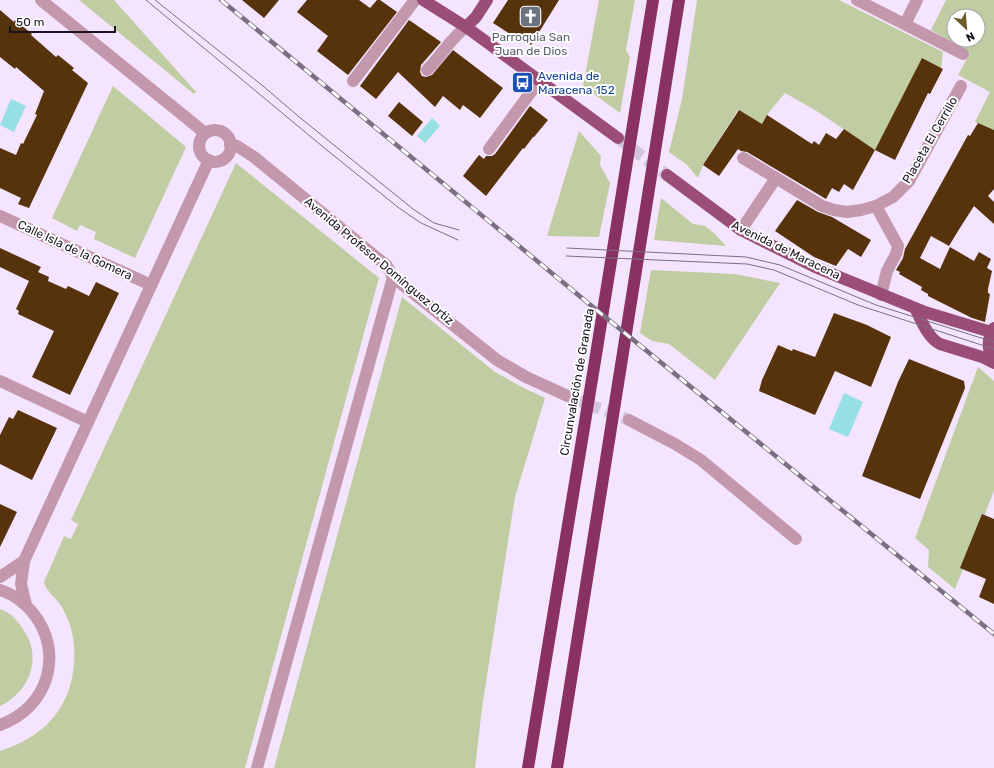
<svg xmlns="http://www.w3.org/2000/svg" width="994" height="768" font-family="Rubik,sans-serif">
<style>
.green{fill:#c0cda3;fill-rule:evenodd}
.water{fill:#96dfe4}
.building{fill:#57330c}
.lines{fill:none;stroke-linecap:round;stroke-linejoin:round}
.minor-tunnel{stroke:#d3c5dd;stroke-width:12;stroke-dasharray:12 6;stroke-linecap:butt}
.major-tunnel{stroke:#d3c5dd;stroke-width:12;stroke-dasharray:12 6;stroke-linecap:butt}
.minor{stroke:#c397ac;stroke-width:12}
.major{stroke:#9a4e77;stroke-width:12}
.highway{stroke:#8a3164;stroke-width:12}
.tram{stroke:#7b7082;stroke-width:1}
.rail-casing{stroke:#7b7082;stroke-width:4.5}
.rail{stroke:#fff;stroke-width:3;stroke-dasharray:9;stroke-linecap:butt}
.labels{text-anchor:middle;stroke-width:4;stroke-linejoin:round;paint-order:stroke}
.worship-label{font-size:12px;fill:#5b616d;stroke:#fff}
.transit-label{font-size:12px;fill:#164399;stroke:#fff;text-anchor:start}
.street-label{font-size:12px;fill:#1a131f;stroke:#fff}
</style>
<rect width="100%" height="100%" fill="#f4e4ff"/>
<g class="green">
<path d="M 79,0 L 114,0 L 196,92 L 194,94 Z"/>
<path d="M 599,0 L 635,0 L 626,50 L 630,57 L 620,113 L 583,86 Z"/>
<path d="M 697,0 L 839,0 L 943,52 L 941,69 L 922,59 L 875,150 L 815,110 L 785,93 L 770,111 L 762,124 L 738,110 L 703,165 L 698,178 L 687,165 L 669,152 L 682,99 Z"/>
<path d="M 946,0 L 994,0 L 994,130 L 975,122 L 990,92 L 958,75 L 970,53 L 931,30 ZM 954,16 L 978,16 L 978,40 L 954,40 Z"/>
<path d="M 113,86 L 186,147 L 135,258 L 94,239 L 96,232 L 80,225 L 77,231 L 52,218 Z"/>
<path d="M 579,131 L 601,156 L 600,165 L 610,183 L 599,237 L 547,236 Z"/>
<path d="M 236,163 L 379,278 L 245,768 L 0,768 L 0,751 C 43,737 70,710 74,664 C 75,652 74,637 70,625 C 67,618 64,609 59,603 C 54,596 46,591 44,582 L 64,536 L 71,539 L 78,524 L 71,520 Z"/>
<path d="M 661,198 L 693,224 L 705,226 L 715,234 L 726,246 L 654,240 Z"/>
<path d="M 651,270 L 735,274 L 780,283 L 715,380 L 669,344 L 652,341 L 640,333 Z"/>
<path d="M 402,297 L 495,372 L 522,387 L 545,398 L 515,497 L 482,708 L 475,768 L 274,768 Z"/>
<path d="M 978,367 L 994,381 L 994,491 L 955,589 L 928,567 L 929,550 L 915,538 Z"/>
<path d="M 0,609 C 10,612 18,621 23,629 C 43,657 30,692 0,706 Z"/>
</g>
<g class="water">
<path d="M 11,99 L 26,106 L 14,132 L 0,125 Z"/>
<path d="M 432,118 L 440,126 L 425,143 L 417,136 Z"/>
<path d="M 844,393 L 863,402 L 848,437 L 829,429 Z"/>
</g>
<g class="building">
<path d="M 242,0 L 279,0 L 264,18 Z"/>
<path d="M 307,0 L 359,0 L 370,8 L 377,0 L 380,0 L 397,12 L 348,75 L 317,51 L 328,36 L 297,12 Z"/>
<path d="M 508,0 L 559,0 L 531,45 L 525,42 L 524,43 L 493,23 Z"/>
<path d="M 0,10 L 14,22 L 15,20 L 32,34 L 31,35 L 56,57 L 58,55 L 74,68 L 72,70 L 88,83 L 29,208 L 18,204 L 21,198 L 0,188 L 0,148 L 16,155 L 21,143 L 23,144 L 37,115 L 35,114 L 44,91 L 16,67 L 15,69 L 0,57 Z"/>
<path d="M 409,20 L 441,42 L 421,65 L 420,72 L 422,76 L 426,77 L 432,75 L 453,50 L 503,88 L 480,118 L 463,105 L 460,110 L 443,96 L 435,107 L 398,72 L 376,99 L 360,86 Z"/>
<path d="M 922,58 L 943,69 L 930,94 L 928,93 L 895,160 L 875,150 Z"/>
<path d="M 399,102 L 423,122 L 412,136 L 388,116 Z"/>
<path d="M 530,106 L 548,120 L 534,137 L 533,137 L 524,149 L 523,148 L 486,196 L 463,176 L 479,155 L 484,159 L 486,156 L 492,156 L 495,154 Z"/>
<path d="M 739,110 L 762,124 L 767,115 L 812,144 L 814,141 L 819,145 L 826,133 L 836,139 L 844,129 L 875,150 L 853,190 L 844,184 L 839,192 L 832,188 L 826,199 L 747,152 L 741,151 L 738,149 L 719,176 L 703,165 Z"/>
<path d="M 978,123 L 994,130 L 994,189 L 988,196 L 994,202 L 994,224 L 974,206 L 958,231 L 949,246 L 931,236 L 920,258 L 940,269 L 950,247 L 974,261 L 979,252 L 991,259 L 987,268 L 992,271 L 988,289 L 988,293 L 990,294 L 985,322 L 972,318 L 928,296 L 928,294 L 921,290 L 922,287 L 899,274 L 900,272 L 896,270 L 903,258 L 905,249 L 968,135 L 970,136 Z"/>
<path d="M 797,200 L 818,212 L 832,217 L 871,240 L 861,257 L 848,249 L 836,266 L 814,257 L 775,231 Z"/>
<path d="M 0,248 L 41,267 L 38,272 L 49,277 L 48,281 L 66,289 L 68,286 L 89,296 L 96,282 L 119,293 L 70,395 L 32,377 L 54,331 L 18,314 L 19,311 L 16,309 L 29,281 L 0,267 Z"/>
<path d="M 834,313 L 867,325 L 891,337 L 871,387 L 835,371 L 815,415 L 759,391 L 762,380 L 778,345 L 792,351 L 793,349 L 815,357 Z"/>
<path d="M 909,359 L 964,381 L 965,388 L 920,499 L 862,476 L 898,382 Z"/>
<path d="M 18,410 L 57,428 L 32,480 L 0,464 L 0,435 L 9,417 L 13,419 Z"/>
<path d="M 0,504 L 17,512 L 0,547 Z"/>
<path d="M 982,514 L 994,519 L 994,604 L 979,597 L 986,579 L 960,568 Z"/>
</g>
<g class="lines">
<path class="minor-tunnel" d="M 572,398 L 629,420"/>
<path class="major-tunnel" d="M 618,138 L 667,175"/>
<g class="minor">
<path d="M 41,0 L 205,133"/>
<path d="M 857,0 L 963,54"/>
<path d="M 905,24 L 917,0"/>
<path d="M 427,70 C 441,56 450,39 466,27"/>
<path d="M 353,81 L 415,0"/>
<circle cx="215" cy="146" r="16"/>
<path d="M 230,145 L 237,146 L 254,157 L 387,266 L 393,277 L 497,360 L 526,377 L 572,398"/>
<path d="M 489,149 L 539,81"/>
<path d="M 743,158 L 822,206 L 834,210 L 847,212 L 861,210 L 876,206 L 893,197 L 909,181 L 961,86"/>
<path d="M 876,206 L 898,246 L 896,254 L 887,271 L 881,295"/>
<path d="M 0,216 L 151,285"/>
<path d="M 741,230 L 776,178"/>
<path d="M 0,381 L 88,422"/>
<path d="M 629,420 L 675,444 L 701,460 L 796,539"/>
<path d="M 0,577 L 24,561"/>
<path d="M 0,590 C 13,594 24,602 33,613 C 65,653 48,708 0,725"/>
<path d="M 26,605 L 21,584 L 24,561 L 209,160"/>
<path d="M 257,768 L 393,277"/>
</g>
<g class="major">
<path d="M 423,0 L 466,27 L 618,138"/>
<path d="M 466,27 L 476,17 L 487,0"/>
<path d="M 667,175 L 741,230 L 815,267 L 925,312 L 991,332"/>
<path d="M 915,308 C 922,321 927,337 940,344 L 982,357 L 994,363"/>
<path d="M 994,328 C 987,339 987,350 994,361"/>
</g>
<g class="highway">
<path d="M 528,768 L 595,361 L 653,0"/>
<path d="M 557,768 L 679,0"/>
</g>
<g class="tram">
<path d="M 146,0 L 328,151 L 399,208 L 421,223 L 458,240"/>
<path d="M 155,0 L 263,86 L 298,116 L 413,209 L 434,223 L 459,230"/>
<path d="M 567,248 L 746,257 L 780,265 L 876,305 L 994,342"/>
<path d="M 566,256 L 747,264 L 774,270 L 858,305 L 994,349"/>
</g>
<defs>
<path id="rail" d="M 221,0 L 588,303 L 994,634"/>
</defs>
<use href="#rail" class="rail-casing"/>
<use href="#rail" class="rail"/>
</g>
<defs>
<symbol id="church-square" viewBox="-11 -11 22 22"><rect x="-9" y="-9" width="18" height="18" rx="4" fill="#6b7280" stroke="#fff"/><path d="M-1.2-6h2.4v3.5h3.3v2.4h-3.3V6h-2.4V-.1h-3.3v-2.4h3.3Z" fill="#fff"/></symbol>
<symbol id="bus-square" viewBox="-11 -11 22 22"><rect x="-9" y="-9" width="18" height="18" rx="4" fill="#1a4fb4" stroke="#fff"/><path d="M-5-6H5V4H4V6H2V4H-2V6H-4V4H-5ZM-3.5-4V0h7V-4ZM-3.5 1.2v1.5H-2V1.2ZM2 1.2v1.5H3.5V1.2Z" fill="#fff"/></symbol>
</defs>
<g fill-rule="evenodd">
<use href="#church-square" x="518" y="4" width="25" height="25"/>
<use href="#bus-square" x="510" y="70" width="25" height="25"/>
</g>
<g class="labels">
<g class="worship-label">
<text x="531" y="41">Parroquia San<tspan x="531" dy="14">Juan de Dios</tspan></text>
</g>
<g class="transit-label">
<text x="538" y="80">Avenida de<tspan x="538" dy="14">Maracena 152</tspan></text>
</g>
<g class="street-label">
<text transform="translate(930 140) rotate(-60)" y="4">Placeta El Cerrillo</text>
<text transform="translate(75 250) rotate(25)" y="4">Calle Isla de la Gomera</text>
<text transform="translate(786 250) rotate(26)" y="4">Avenida de Maracena</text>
<text transform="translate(379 261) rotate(40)" y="4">Avenida Profesor Domínguez Ortiz</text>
<text transform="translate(577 382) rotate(-80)" y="4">Circunvalación de Granada</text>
</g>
</g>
<g transform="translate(966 28) rotate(154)"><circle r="19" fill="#ffffff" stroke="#a3a1a5"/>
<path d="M0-3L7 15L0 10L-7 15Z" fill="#6b5c29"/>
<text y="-6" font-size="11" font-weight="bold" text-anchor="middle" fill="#1a131f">N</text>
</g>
<path d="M10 26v6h105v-6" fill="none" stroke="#1a131f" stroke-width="2"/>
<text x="16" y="26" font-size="12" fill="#1a131f" stroke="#ffffff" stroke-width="3" paint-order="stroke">50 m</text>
</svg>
